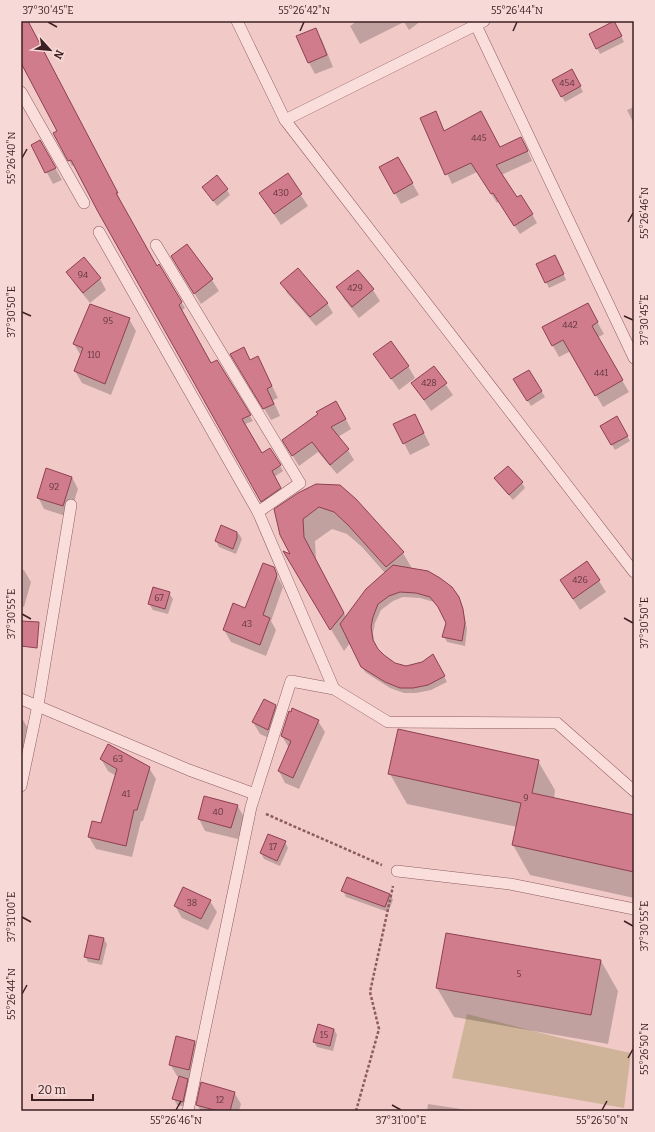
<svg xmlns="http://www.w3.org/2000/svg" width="655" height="1132" font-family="Bitter,serif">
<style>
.green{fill:#d0b49a}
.shadow{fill:#0003;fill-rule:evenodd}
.building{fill:#d07c8d;stroke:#8e4052}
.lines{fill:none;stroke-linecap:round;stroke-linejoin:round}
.lane-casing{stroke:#8e5b60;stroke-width:12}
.path{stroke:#8e5b60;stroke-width:2.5;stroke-dasharray:3 2;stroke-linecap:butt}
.lane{stroke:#fadedb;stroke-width:11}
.ticks{fill:none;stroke:#3d2024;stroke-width:1.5}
.labels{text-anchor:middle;stroke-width:3;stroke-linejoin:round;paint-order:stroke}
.number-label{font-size:9px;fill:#62373e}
.neatline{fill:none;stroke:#3d2024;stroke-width:1.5}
.ticks-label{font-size:10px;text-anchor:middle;fill:#3d2024}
</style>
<rect width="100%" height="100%" fill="#f1cac7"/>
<path class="green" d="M 467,1014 L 561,1038 L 631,1053 L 624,1108 L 452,1078 Z"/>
<g class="shadow">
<path d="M 21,21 L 27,21 L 120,199 L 119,199 L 157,268 L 159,266 L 185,308 L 181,311 L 211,364 L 217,361 L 253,421 L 245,424 L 262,455 L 270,449 L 283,471 L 274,477 L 283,493 L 265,506 L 98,209 L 75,165 L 72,166 L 54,134 L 58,132 L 21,61 Z"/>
<path d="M 357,21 L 421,21 L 409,30 L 404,22 L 360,44 L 350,26 Z"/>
<path d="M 617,28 L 624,42 L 600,54 L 590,34 Z"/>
<path d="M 315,29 L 322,40 L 333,67 L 315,74 L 309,63 L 297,36 Z"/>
<path d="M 575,76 L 583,92 L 565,102 L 553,80 Z"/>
<path d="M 634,107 L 634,124 L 627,110 Z"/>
<path d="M 435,112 L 445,132 L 500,148 L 526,147 L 532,161 L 501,175 L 517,198 L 532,214 L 537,223 L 520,234 L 499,201 L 497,203 L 477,172 L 452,184 L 421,118 Z"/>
<path d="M 40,141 L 62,180 L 53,184 L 32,145 Z"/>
<path d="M 398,158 L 419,195 L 401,204 L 381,168 Z"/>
<path d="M 287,174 L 308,206 L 281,225 L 260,193 Z"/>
<path d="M 204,188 L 227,190 L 230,195 L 217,206 Z"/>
<path d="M 187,245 L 212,280 L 219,291 L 201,304 L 179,268 Z"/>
<path d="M 558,261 L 566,280 L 549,288 L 537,264 Z"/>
<path d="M 357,271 L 373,290 L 380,301 L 359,318 L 344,299 L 337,287 Z"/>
<path d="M 67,272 L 100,279 L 106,290 L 90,303 L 74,283 Z"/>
<path d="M 282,283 L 327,303 L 333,313 L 316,326 L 287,293 Z"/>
<path d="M 594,316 L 604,334 L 597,338 L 629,392 L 603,407 L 571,351 L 559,357 L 543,328 Z"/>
<path d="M 129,319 L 136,331 L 111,395 L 82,383 L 75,371 L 81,356 L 74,344 Z"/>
<path d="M 244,349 L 251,361 L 258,357 L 278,398 L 273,400 L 280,416 L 271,420 L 238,366 Z"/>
<path d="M 374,354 L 408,366 L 415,378 L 399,390 Z"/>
<path d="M 434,368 L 453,395 L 431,411 L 412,383 Z"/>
<path d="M 529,371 L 545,397 L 531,406 L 515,380 Z"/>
<path d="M 342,412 L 351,429 L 338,437 L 348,450 L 354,460 L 337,474 L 318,452 L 299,466 L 283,440 Z"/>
<path d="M 415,415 L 430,445 L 410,455 L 404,443 Z"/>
<path d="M 616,417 L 630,441 L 615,450 L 601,426 Z"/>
<path d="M 508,467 L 522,483 L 525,488 L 513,500 L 499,484 L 496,479 Z"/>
<path d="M 72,477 L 78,489 L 69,517 L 44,509 L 38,497 Z"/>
<path d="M 316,485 L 403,553 L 413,570 L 458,597 L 462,604 L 467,629 L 465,646 L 447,642 L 444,636 L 447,623 L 441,612 L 434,602 L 420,598 L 403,597 L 393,601 L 381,610 L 375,623 L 373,633 L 375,647 L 384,656 L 395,664 L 406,667 L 436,661 L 447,682 L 431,690 L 416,693 L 404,693 L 390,688 L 365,672 L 350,643 L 344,651 L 297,573 L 292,556 L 281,535 ZM 332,529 L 347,534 L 362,547 L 385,573 L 346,617 L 316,559 L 315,541 Z"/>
<path d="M 222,527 L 239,534 L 242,539 L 236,554 L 219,547 L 216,541 Z"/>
<path d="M 273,568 L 283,587 L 271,621 L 276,630 L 266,656 L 231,642 L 224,630 L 246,609 Z"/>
<path d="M 591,568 L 606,592 L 580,610 L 563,584 Z"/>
<path d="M 21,570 L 24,570 L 31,582 L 24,607 L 21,606 Z"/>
<path d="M 169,593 L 173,599 L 168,614 L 153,610 L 149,604 Z"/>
<path d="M 275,706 L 282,717 L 275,741 L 260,734 L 253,722 Z"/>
<path d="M 21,720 L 23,720 L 30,732 L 21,759 Z"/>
<path d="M 318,721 L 325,732 L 299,789 L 285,783 L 279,771 L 289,748 L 282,736 Z"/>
<path d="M 101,759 L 149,768 L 156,779 L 143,821 L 141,821 L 132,857 L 96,849 L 89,837 L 102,824 L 116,776 L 108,771 Z"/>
<path d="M 538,761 L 555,790 L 554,799 L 634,816 L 634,898 L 530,875 L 513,845 L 517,827 L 407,804 L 390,774 Z"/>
<path d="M 237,805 L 244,817 L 238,839 L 205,831 L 199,819 Z"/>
<path d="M 285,842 L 288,848 L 280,866 L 264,859 L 261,853 Z"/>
<path d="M 343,891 L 390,894 L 393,900 L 388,912 L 346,897 Z"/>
<path d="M 210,901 L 217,912 L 208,930 L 182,918 L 175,906 Z"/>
<path d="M 104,939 L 107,944 L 102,965 L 88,962 L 85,956 Z"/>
<path d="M 601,961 L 618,991 L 608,1044 L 454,1017 L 437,988 Z"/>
<path d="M 334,1029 L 337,1035 L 333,1051 L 317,1047 L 314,1042 Z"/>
<path d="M 195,1042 L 201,1054 L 196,1081 L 186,1079 L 190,1085 L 186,1107 L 177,1105 L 174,1099 L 180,1077 L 177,1076 L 170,1064 Z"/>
<path d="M 234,1092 L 241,1104 L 239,1111 L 201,1111 L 197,1105 Z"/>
<path d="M 428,1104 L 474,1111 L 427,1111 Z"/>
</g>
<g class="building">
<path d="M 21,21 L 28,21 L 118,193 L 116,193 L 157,266 L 159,264 L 182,302 L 179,305 L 211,363 L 217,360 L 251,415 L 242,419 L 262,453 L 270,448 L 281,465 L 272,471 L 281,488 L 261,502 L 97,210 L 71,160 L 68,161 L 53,133 L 57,131 L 21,63 Z"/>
<path d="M 614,21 L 622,36 L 596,49 L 589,34 Z"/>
<path d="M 316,28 L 327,55 L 308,63 L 296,36 Z"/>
<path d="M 572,69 L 581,86 L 561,97 L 552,80 Z"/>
<path d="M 436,111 L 444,131 L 481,111 L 500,147 L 521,137 L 528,151 L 496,165 L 517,197 L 521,195 L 533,214 L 514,226 L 493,193 L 491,194 L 471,163 L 445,175 L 420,118 Z"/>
<path d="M 40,140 L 56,168 L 45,173 L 31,145 Z"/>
<path d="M 398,157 L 413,183 L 394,194 L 379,167 Z"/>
<path d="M 288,173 L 302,194 L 274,214 L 259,193 Z"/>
<path d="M 217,175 L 228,189 L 213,201 L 202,187 Z"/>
<path d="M 187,244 L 213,279 L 194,294 L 171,256 Z"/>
<path d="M 555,255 L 564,274 L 545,283 L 536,264 Z"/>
<path d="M 84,257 L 101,278 L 83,293 L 66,272 Z"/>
<path d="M 298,268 L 328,303 L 310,317 L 280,283 Z"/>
<path d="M 358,270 L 374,289 L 352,307 L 336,287 Z"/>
<path d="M 588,303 L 598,322 L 592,326 L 623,380 L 595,396 L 563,340 L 552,346 L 542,327 Z"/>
<path d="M 90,304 L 130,318 L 105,384 L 74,371 L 83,348 L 73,344 Z"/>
<path d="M 391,341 L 409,366 L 391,379 L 373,354 Z"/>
<path d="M 244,347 L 250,360 L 258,356 L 272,386 L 267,389 L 274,404 L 263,409 L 230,354 Z"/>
<path d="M 434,366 L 447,383 L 424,400 L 411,383 Z"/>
<path d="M 529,370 L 542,391 L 527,401 L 513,379 Z"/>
<path d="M 336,401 L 346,419 L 331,427 L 349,449 L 330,465 L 312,442 L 292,456 L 282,440 L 318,414 L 316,412 Z"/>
<path d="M 415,414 L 424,433 L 403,444 L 393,424 Z"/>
<path d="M 617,416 L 628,436 L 611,445 L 600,426 Z"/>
<path d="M 508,466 L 523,482 L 509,495 L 494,478 Z"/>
<path d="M 46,468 L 72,477 L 63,506 L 37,498 Z"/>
<path d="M 316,484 L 340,485 L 356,499 L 404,552 L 386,567 L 348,525 L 334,512 L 319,507 L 303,519 L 304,537 L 344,613 L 330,630 L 283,551 L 290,554 L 280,535 L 274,509 L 298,493 Z"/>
<path d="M 221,525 L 237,532 L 237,538 L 233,549 L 215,541 Z"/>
<path d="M 587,561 L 600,580 L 573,599 L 560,580 Z"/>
<path d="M 263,563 L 274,567 L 277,575 L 263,615 L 270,618 L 260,645 L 223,630 L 233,603 L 245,608 Z"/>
<path d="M 393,565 L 428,571 L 440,578 L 452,587 L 459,597 L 463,609 L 465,623 L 462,641 L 442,637 L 446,623 L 438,607 L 430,597 L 416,593 L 400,592 L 389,596 L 378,604 L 373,617 L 371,627 L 373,640 L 378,649 L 384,655 L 395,663 L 406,666 L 422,662 L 433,654 L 445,676 L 428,685 L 413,688 L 400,688 L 385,682 L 361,667 L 340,624 L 366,589 Z"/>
<path d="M 153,587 L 170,592 L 165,609 L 148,604 Z"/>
<path d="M 21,621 L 39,622 L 37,648 L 21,646 Z"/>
<path d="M 264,699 L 276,705 L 268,730 L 252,722 Z"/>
<path d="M 292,708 L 319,720 L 293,778 L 278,771 L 291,741 L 281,736 L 289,711 L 291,712 Z"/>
<path d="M 398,729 L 539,760 L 532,793 L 634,815 L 634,872 L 512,845 L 521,803 L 388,774 Z"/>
<path d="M 108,744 L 150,767 L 137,810 L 134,810 L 126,846 L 88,837 L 92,821 L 101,823 L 117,769 L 100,759 Z"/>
<path d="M 204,796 L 238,805 L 231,828 L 198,819 Z"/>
<path d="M 268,834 L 286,841 L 277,861 L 260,853 Z"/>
<path d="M 347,877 L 390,894 L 385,907 L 341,891 Z"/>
<path d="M 183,887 L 211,900 L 201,919 L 174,906 Z"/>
<path d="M 446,933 L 601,960 L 591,1015 L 436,988 Z"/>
<path d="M 89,935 L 104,938 L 99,960 L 84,957 Z"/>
<path d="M 318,1024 L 334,1029 L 330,1046 L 313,1042 Z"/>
<path d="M 176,1036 L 195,1041 L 189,1070 L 169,1065 Z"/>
<path d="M 179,1076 L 188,1079 L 183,1102 L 172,1099 Z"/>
<path d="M 201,1082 L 235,1092 L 230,1111 L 218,1111 L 196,1105 Z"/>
</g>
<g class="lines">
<defs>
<g id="lane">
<path d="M 237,21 L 285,120 L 634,572"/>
<path d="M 474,21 L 634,358"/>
<path d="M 21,92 L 84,203"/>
<path d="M 285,120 L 484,21"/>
<path d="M 99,232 L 258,512 L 334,689"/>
<path d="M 156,245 L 300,483 L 258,512"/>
<path d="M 21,699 L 189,770 L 255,794"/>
<path d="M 21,786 L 38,705 L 71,505"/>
<path d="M 397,871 L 510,884 L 634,909"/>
<path d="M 188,1111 L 251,807 L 291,681 L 334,689 L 388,722 L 557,723 L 634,791"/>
</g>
</defs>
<use href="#lane" class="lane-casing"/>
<g class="path">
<path d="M 266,814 L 382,865"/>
<path d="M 356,1111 L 379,1029 L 370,992 L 393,886"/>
</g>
<use href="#lane" class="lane"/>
</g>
<path class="ticks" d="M 48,22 L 57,27M 300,31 L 304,22M 513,31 L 517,22M 22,158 L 27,149M 628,222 L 633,213M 22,312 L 31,316M 624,316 L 633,320M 22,614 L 31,619M 624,618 L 633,623M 22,917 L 31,922M 624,921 L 633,926M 22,994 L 27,985M 628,1058 L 633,1049M 392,1105 L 401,1110M 176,1110 L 181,1101M 602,1110 L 607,1101"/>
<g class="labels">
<g class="number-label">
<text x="567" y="86">454</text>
<text x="479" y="141">445</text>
<text x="281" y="196">430</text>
<text x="83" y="278">94</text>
<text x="355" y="291">429</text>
<text x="108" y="324">95</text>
<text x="570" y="328">442</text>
<text x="94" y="358">110</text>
<text x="601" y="376">441</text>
<text x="429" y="386">428</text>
<text x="54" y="490">92</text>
<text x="580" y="583">426</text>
<text x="159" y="601">67</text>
<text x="247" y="627">43</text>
<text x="118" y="762">63</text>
<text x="126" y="797">41</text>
<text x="526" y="801">9</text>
<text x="218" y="815">40</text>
<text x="273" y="850">17</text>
<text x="192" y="906">38</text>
<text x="519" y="977">5</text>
<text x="324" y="1038">15</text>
<text x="220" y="1103">12</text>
</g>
</g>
<rect width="655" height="1132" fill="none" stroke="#f7dad7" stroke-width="44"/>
<g transform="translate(50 50) rotate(117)" stroke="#f7dad7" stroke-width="3" paint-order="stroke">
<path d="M0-3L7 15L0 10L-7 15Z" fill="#3d2024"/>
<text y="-6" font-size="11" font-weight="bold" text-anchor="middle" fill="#3d2024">N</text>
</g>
<path d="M32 1094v6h61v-6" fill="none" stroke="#3d2024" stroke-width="2"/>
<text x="38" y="1094" font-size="12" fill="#3d2024" stroke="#f7dad7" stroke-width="3" paint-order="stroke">20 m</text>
<rect x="22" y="22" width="611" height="1088" class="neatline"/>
<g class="ticks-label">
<text x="48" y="14">37°30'45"E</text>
<text x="304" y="14">55°26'42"N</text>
<text x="517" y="14">55°26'44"N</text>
<text transform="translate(11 158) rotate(-90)" y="4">55°26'40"N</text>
<text transform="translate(644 213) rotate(-90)" y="4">55°26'46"N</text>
<text transform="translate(11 312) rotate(-90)" y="4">37°30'50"E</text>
<text transform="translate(644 320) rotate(-90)" y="4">37°30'45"E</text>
<text transform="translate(11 614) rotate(-90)" y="4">37°30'55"E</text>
<text transform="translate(644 623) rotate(-90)" y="4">37°30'50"E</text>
<text transform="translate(11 917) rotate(-90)" y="4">37°31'00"E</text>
<text transform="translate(644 926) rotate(-90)" y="4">37°30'55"E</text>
<text transform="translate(11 994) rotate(-90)" y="4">55°26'44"N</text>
<text transform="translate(644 1049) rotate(-90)" y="4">55°26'50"N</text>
<text x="176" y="1124">55°26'46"N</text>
<text x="401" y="1124">37°31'00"E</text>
<text x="602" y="1124">55°26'50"N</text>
</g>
</svg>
